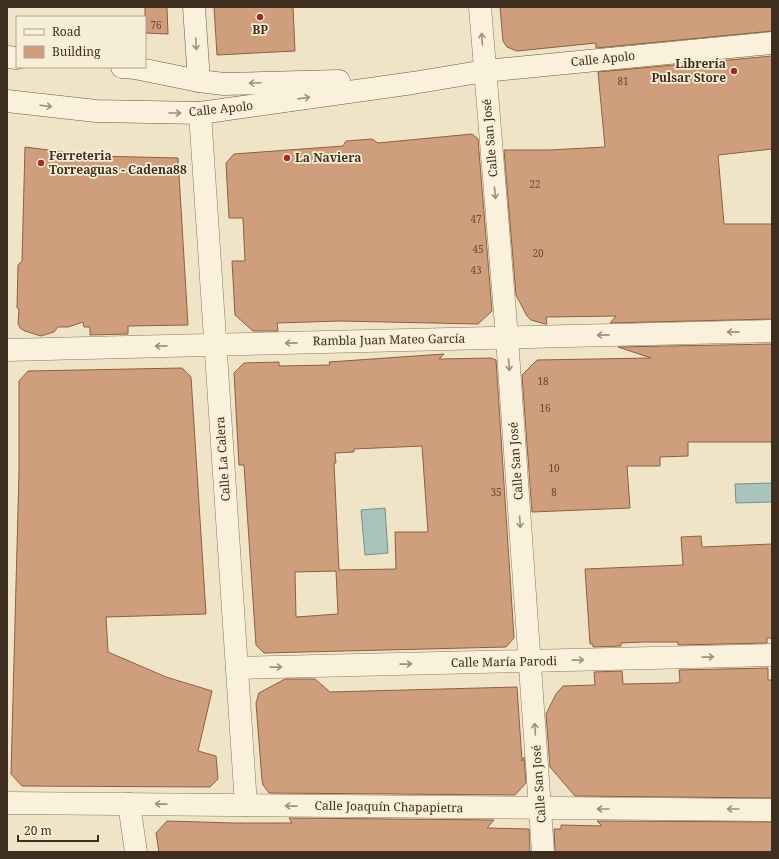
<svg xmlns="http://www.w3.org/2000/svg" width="779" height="859" font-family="'Noto Serif',serif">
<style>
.water{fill:#a9c4bc;stroke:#6f938a}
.building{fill:#cf9f7d;stroke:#8d5f41;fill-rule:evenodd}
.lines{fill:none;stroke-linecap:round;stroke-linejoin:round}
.street-casing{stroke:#8d765c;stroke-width:23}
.secondary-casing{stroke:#6f573f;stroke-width:23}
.street{stroke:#faf1dc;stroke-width:22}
.secondary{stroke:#faf1dc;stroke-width:22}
.oneway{stroke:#9c907e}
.poi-dot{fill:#9e2a2b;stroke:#f7eed8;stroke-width:1.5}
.labels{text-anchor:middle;stroke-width:3.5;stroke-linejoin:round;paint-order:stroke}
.number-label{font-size:10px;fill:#624a37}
.poi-label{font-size:12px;font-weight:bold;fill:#3d2e20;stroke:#f7eed8;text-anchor:start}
.street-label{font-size:12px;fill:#3d2e20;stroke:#f7eed8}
</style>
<rect width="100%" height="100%" fill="#f0e4c8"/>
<g class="water">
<path d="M 772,483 L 772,502 L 736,503 L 735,484 Z"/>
<path d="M 385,508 L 388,553 L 365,555 L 361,510 Z"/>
</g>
<g class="building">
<path d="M 145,7 L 167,7 L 168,34 L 145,33 Z"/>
<path d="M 214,7 L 293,7 L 295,51 L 217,55 Z"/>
<path d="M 500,7 L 772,7 L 772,31 L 596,48 L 596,43 L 517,51 L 507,47 L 503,41 Z"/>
<path d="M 772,56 L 772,149 L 718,155 L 724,224 L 772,224 L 772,319 L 610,323 L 616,316 L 546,317 L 547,324 L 545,324 L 531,320 L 527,316 L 516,295 L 504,150 L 549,150 L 605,147 L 598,72 Z"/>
<path d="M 472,134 L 478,139 L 492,311 L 478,324 L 340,321 L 277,323 L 278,331 L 253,331 L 235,315 L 232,261 L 245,261 L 243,218 L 229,218 L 226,163 L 234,154 L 343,146 L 346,141 L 372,139 L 378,143 Z"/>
<path d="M 25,147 L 96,156 L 178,158 L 188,325 L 128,326 L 128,334 L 90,335 L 90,327 L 84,327 L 83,322 L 68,327 L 58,327 L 54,332 L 41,336 L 25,331 L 20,328 L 18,323 L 19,310 L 17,308 L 18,265 L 22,261 Z"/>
<path d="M 772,344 L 772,442 L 688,442 L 688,456 L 660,457 L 660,466 L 627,466 L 630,508 L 532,512 L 522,375 L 537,360 L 651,358 L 618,347 Z"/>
<path d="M 444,354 L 439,359 L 491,358 L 496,360 L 514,638 L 506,647 L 264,653 L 256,645 L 244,465 L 239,465 L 234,373 L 244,363 L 279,362 L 279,366 L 330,365 L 329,362 ZM 422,446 L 428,532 L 395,532 L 396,569 L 339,570 L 334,463 L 336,463 L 335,453 L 354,452 L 354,449 ZM 336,571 L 338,614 L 296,617 L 295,572 Z"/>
<path d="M 182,368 L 191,377 L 206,614 L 106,617 L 108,652 L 166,677 L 212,691 L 198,751 L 216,756 L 218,779 L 210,787 L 22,786 L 11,774 L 19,472 L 19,381 L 28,371 Z"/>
<path d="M 701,536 L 702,547 L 772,544 L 772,638 L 767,638 L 767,643 L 678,645 L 678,642 L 643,642 L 621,643 L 621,646 L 593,647 L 593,644 L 590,644 L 585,569 L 683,565 L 681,537 Z"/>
<path d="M 768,668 L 768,680 L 772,680 L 772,798 L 575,796 L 550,767 L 546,714 L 556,694 L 563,686 L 595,685 L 594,672 L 622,671 L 623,684 L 676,683 L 680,682 L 679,670 Z"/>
<path d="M 285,679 L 315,679 L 330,692 L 517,687 L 522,761 L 524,757 L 526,783 L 515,795 L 269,793 L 263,785 L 262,780 L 256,703 L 259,693 Z"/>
<path d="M 289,818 L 494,820 L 487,828 L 529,829 L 530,852 L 159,852 L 156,833 L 167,821 L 233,823 L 292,823 Z"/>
<path d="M 597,821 L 772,822 L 772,852 L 555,852 L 554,829 L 561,829 L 561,825 L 602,826 Z"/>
</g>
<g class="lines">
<defs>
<g id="street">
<path d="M 480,7 L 507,338 L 543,852"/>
<path d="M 200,113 L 246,805"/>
<path d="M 7,350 L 772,331"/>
<path d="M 237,668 L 772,655"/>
<path d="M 7,803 L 772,810"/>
<path d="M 129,804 L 136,852"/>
</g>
<g id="secondary">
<path d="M 194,7 L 199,81"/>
<path d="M 7,57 L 17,58"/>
<path d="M 122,67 L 135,68 L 199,81 L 224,84 L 339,81"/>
<path d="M 7,101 L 96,111 L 200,113 L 413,83 L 485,71 L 772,43"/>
</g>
</defs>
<use href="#street" class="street-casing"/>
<use href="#secondary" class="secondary-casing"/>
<use href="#street" class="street"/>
<use href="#secondary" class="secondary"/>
</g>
<defs><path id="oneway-shaft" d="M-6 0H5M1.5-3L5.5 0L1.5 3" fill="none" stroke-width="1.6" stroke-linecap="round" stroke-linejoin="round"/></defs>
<g class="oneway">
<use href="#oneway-shaft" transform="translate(482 39) rotate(-94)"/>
<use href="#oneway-shaft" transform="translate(196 44) rotate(87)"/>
<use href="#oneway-shaft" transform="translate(255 83) rotate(178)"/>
<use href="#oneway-shaft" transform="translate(304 98) rotate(-8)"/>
<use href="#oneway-shaft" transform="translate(46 106) rotate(7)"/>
<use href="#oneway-shaft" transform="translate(175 113)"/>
<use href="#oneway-shaft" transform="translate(495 193) rotate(85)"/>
<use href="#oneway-shaft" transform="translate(733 332) rotate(179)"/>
<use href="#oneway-shaft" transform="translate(603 335) rotate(179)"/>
<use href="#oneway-shaft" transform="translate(291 343) rotate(179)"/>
<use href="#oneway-shaft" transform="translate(161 346) rotate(179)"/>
<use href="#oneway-shaft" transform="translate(509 365) rotate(86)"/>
<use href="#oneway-shaft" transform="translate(520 522) rotate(86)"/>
<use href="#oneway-shaft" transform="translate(708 657) rotate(-1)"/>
<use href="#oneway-shaft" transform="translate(578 660) rotate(-1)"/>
<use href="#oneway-shaft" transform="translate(406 664) rotate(-1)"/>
<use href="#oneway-shaft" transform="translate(276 667) rotate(-1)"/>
<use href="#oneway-shaft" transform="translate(535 729) rotate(-94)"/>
<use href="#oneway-shaft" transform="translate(161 804) rotate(-179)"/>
<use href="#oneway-shaft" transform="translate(291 806) rotate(-179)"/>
<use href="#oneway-shaft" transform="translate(603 809) rotate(-180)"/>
<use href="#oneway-shaft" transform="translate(733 809) rotate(-180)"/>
</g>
<g class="poi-dot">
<circle cx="260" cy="17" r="4"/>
<circle cx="734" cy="71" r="4"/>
<circle cx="287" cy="158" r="4"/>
<circle cx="41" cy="163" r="4"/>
</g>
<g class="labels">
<g class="number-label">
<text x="156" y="29">76</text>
<text x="623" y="85">81</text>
<text x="535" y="188">22</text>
<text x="476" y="223">47</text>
<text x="478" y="253">45</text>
<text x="538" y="257">20</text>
<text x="476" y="274">43</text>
<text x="543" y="385">18</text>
<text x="545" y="412">16</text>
<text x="554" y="472">10</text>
<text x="496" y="496">35</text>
<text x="554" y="496">8</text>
</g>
<g class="poi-label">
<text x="260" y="34" text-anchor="middle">BP</text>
<text x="726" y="68" text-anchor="end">Librería<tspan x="726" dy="14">Pulsar Store</tspan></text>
<text x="49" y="160">Ferreteria<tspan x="49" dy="14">Torreaguas - Cadena88</tspan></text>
<text x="295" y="162">La Naviera</text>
</g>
<g class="street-label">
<text transform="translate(603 59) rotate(-6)" y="4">Calle Apolo</text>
<text transform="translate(221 109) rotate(-6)" y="4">Calle Apolo</text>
<text transform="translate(490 138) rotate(-95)" y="4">Calle San José</text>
<text transform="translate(389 340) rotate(-1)" y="4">Rambla Juan Mateo García</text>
<text transform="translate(223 459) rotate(-94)" y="4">Calle La Calera</text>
<text transform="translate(516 461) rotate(-94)" y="4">Calle San José</text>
<text transform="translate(504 662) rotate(-1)" y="4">Calle María Parodi</text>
<text transform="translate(539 784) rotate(-94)" y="4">Calle San José</text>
<text transform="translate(389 807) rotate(1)" y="4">Calle Joaquín Chapapietra</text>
</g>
</g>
<rect width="779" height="859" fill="none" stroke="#3d2e20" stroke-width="16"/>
<rect x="16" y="16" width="130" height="52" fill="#f7eed8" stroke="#ada18e"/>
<rect x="24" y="29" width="20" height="6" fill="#faf1dc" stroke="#ada18e"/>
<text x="52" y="36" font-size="12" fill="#3d2e20">Road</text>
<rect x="24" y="46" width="20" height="12" fill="#cf9f7d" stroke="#ada18e"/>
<text x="52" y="56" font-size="12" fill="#3d2e20">Building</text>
<path d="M18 835v6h80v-6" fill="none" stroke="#3d2e20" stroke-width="2"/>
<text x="24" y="835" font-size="12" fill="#3d2e20" stroke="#f7eed8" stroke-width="3" paint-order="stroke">20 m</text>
</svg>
